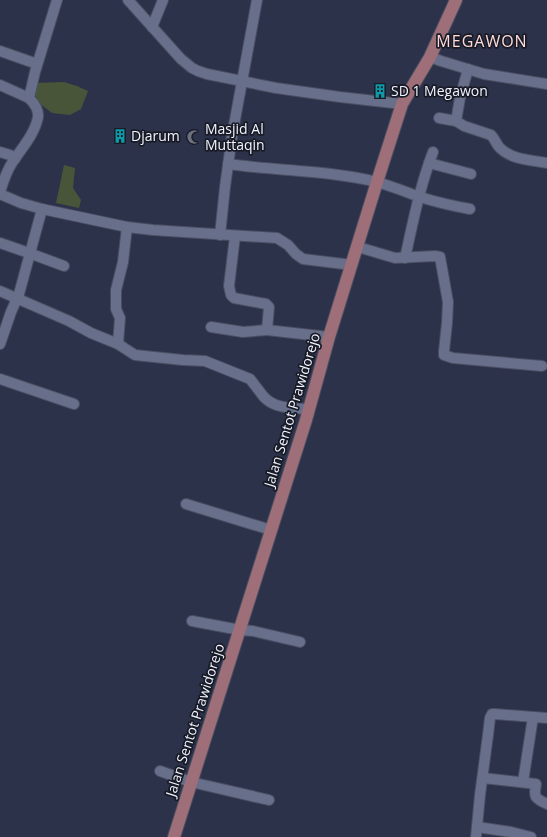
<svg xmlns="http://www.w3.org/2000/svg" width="547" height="837" font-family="'Open Sans',sans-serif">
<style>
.green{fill:#495538}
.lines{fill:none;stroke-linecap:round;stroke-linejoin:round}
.minor-casing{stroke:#4a4e61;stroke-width:12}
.major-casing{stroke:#4a4e61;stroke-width:14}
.minor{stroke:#676f8a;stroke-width:10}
.major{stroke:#9e6f78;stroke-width:12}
.labels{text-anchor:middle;stroke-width:3.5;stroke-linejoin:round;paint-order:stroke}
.poi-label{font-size:14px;fill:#f1f4fe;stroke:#181b26;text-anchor:start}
.street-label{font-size:14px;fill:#f1f4fe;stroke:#181b26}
.quarter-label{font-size:16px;letter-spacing:1px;fill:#fedad9;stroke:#181b26}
</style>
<rect width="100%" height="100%" fill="#2c324a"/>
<g class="green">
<path d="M 64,82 L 77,86 L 88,91 L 81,109 L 70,115 L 52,113 L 39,103 L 33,91 L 33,83 Z"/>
<path d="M 64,165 L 75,168 L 73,188 L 81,200 L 79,208 L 56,203 Z"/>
</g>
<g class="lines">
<defs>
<g id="minor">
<path d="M 128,0 L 181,59 L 192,68 L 198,71 L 207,74 L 276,88 L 340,97 L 402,104"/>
<path d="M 152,27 L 163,0"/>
<path d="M 0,51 L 37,64"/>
<path d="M 430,57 L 441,61 L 484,74 L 547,84"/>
<path d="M 468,69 L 460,98 L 456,121 L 464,126 L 491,135 C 495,139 496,144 500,148 C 512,160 531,160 547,163"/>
<path d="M 0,85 L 29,98"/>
<path d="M 439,118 L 456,121"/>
<path d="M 0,152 L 10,155 L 15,159"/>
<path d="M 429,163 L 471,174"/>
<path d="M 228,164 C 278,171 328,170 377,182 C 391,186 406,192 420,197 C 436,202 453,206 470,209"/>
<path d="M 0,192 C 3,182 6,172 12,163 C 21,149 35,134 38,117 C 39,109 34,103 29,98 L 35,72 L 57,0"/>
<path d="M 0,194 L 21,203 L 42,209 L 127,227 L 153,230 L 277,238 L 288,245 L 296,254 L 303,259 L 352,265"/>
<path d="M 220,235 L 225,187 L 232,136 L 257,0"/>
<path d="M 235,236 L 229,286 L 231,295 L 234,298 L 266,304 L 269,307 L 267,330 L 329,337"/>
<path d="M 0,243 L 29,253 L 64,266"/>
<path d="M 358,247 L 395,258 L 435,256 L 440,257 L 448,302 L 447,323 L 444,351 L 444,355 L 453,358 L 542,366"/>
<path d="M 405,258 C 413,222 420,186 433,152"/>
<path d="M 0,291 L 69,321 L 91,333 L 118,344 L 135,355 L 183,360 L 205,361 L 250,379 C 255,385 259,391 264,397 C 275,409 293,408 309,409"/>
<path d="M 211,327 L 243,332 L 267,330"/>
<path d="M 0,344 L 11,312 L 19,294 L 42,209"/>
<path d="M 118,344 L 120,318 L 116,309 L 116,290 L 123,262 L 127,227"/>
<path d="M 0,379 L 74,404"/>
<path d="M 186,504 L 271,530"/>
<path d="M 192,621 L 240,630 L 253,631 L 300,642"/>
<path d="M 160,771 L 191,782 L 269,800"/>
<path d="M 483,778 L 536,784 C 534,797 534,798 547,804"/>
<path d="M 523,782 L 533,717"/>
<path d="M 477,827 L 511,832 L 531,837"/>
<path d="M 476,837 L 480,795 L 488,735 L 490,718 L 492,714 L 495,714 L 547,718"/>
</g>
<path id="major" d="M 174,837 L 306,420 L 329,337 L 377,182 L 402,104 L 430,57 L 456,0"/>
</defs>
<use href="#minor" class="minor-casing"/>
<use href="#major" class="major-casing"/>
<use href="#minor" class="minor"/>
<use href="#major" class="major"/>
</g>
<defs>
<symbol id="building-bare" viewBox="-9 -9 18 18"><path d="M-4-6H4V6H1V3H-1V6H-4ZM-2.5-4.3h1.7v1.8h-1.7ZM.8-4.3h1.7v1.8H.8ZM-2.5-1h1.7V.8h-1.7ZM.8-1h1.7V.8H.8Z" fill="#0f9aa8" stroke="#181b26" stroke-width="2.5" paint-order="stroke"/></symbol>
<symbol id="mosque-bare" viewBox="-9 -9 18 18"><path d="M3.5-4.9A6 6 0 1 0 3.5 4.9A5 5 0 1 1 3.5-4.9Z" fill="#6b7280" stroke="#181b26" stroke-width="2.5" paint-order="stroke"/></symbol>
</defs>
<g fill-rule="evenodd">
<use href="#building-bare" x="370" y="81" width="20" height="20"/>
<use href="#building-bare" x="110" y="126" width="20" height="20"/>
<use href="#mosque-bare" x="184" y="127" width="20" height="20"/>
</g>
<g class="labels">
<g class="poi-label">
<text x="391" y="96">SD 1 Megawon</text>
<text x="205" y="134">Masjid Al<tspan x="205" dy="16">Muttaqin</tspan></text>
<text x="131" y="141">Djarum</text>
</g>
<g class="street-label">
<text transform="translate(292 410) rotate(-73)" y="5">Jalan Sentot Prawidorejo</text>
<text transform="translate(195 720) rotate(-72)" y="5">Jalan Sentot Prawidorejo</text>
</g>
<g class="quarter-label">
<text x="482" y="47">MEGAWON</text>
</g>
</g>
</svg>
